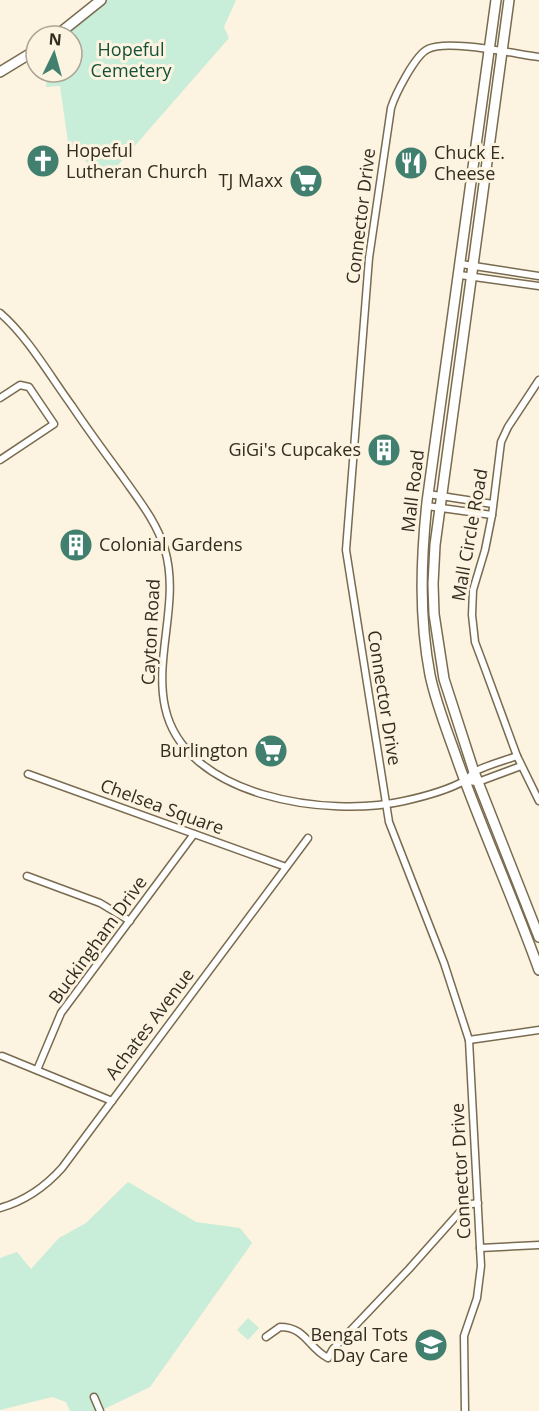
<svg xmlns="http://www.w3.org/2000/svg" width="539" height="1411" font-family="'Open Sans',sans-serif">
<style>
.green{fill:#c8edd8}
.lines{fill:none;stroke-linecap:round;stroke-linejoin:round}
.minor-casing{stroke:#796b4f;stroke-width:9}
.secondary-casing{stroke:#796b4f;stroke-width:12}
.minor{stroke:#fff;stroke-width:6}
.secondary{stroke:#fff;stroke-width:9}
.labels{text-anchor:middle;stroke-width:6;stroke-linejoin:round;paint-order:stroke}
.park-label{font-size:18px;fill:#135136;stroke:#fcf3e0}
.poi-label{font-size:18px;fill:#332d21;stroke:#fcf3e0;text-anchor:end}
.street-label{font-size:18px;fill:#332d21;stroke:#fcf3e0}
</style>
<rect width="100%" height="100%" fill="#fcf3e0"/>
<g class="green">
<path d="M 101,0 L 236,0 L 224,27 L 229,38 L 104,181 L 68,142 L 60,86 L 46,87 L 48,72 L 72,72 L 72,36 L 56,36 Z"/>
<path d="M 128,1182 L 196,1222 L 240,1228 L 252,1243 L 150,1387 L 100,1411 L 70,1411 L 66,1402 L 52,1397 L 0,1410 L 0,1258 L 17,1252 L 31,1269 L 59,1238 L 86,1223 Z"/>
<path d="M 248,1318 L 259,1328 L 248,1340 L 237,1330 Z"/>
</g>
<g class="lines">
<defs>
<g id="minor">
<path d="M 461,264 L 539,276"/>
<path d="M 460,275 L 539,286"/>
<path d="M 0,313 C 28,337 50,376 72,406 C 88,430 105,453 122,476 C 138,499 157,522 165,550 C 180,602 154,656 165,707 C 184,798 329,818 404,801 C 422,797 448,790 464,781 C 468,779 471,775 474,772 C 487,765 503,761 517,756"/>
<path d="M 539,380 L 508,427 L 501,442 L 492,515 L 485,550 L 473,590 L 472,615 L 475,642 L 484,666 L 517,756 L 539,801"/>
<path d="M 0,398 L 20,385 L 29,387 L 54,424 L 0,460"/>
<path d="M 428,494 L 493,504"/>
<path d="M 427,506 L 492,515"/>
<path d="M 28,774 L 286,867"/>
<path d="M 465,781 L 478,782 L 521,766"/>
<path d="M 27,876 L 100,903 L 130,921"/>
<path d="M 469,1040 L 539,1030"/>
<path d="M 2,1056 L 112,1101"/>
<path d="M 37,1070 L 61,1013 L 194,834"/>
<path d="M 0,1208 C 25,1201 45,1187 62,1168 L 308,838"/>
<path d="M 480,1248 L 539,1245"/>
<path d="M 266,1337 L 280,1327 C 306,1327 308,1348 328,1358 L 333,1349 L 409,1269 L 466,1205 L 478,1203"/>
<path d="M 94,1397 L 100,1411"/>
<path d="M 465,1411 L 464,1336 L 477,1298 L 481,1266 L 469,1040 L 444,963 L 389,822 L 346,550 L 369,258 L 391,108 C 395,95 415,55 428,49 C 448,39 515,54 539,57"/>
</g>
<g id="secondary">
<path d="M 496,0 L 427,502 C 421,560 419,617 430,675 C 436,704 448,733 458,762 C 483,832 514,900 539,970"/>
<path d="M 509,0 L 435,545 L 433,584 L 434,614 L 444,679 L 474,772 L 539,937"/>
<path d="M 56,36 L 101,0"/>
<path d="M 0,72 L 36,50"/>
</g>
</defs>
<use href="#minor" class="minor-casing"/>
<use href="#secondary" class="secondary-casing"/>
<use href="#minor" class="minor"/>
<use href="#secondary" class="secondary"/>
</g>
<defs>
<symbol id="church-disc" viewBox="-11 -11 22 22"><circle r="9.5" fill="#41806e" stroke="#fcf3e0"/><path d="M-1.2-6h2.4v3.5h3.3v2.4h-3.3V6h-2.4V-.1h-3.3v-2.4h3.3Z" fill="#fff"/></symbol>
<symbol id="restaurant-disc" viewBox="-11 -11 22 22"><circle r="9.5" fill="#41806e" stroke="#fcf3e0"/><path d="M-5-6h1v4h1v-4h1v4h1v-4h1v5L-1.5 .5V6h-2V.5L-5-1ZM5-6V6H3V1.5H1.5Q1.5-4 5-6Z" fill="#fff"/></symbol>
<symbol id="supermarket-disc" viewBox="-11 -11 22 22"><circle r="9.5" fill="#41806e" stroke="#fcf3e0"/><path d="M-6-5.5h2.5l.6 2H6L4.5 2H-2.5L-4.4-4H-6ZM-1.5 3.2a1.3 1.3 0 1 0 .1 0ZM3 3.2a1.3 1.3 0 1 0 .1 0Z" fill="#fff"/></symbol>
<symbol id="building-disc" viewBox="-11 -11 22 22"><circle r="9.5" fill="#41806e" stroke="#fcf3e0"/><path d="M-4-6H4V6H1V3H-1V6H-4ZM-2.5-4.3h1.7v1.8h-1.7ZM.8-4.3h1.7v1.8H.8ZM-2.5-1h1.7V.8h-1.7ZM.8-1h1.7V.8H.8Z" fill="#fff"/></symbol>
<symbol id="school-disc" viewBox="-11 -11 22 22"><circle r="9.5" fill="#41806e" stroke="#fcf3e0"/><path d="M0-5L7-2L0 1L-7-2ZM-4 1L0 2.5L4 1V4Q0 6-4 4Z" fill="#fff"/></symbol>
</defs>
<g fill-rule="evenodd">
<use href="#church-disc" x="24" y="142" width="38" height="38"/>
<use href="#restaurant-disc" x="392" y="144" width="38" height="38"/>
<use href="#supermarket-disc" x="287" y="162" width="38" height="38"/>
<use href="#building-disc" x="365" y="431" width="38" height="38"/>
<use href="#building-disc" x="57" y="526" width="38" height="38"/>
<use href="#supermarket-disc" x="252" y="732" width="38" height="38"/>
<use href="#school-disc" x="412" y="1326" width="38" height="38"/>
</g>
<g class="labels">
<g class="park-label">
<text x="131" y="56">Hopeful<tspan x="131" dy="21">Cemetery</tspan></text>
</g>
<g class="poi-label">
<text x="66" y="157" text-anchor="start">Hopeful<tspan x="66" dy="21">Lutheran Church</tspan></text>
<text x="434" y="159" text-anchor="start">Chuck E.<tspan x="434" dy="21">Cheese</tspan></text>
<text x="283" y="187">TJ Maxx</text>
<text x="361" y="456">GiGi's Cupcakes</text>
<text x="99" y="551" text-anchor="start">Colonial Gardens</text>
<text x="248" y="757">Burlington</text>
<text x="408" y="1341">Bengal Tots<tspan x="408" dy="21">Day Care</tspan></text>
</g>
<g class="street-label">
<text transform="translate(361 216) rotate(-83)" y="6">Connector Drive</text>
<text transform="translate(413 491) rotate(-83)" y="6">Mall Road</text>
<text transform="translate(470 535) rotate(-80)" y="6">Mall Circle Road</text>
<text transform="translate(151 632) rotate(-87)" y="6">Cayton Road</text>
<text transform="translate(384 698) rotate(81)" y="6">Connector Drive</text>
<text transform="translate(162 807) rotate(20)" y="6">Chelsea Square</text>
<text transform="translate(98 940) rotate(-54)" y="6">Buckingham Drive</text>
<text transform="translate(150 1024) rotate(-53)" y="6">Achates Avenue</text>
<text transform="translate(461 1171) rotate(-93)" y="6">Connector Drive</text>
</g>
</g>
<g transform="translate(54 54) rotate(5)"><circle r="28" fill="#fcf3e0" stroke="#aca494" stroke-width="1.5"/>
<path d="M0-4.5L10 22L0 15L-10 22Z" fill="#41806e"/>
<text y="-9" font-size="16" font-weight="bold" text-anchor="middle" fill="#332d21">N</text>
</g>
</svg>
